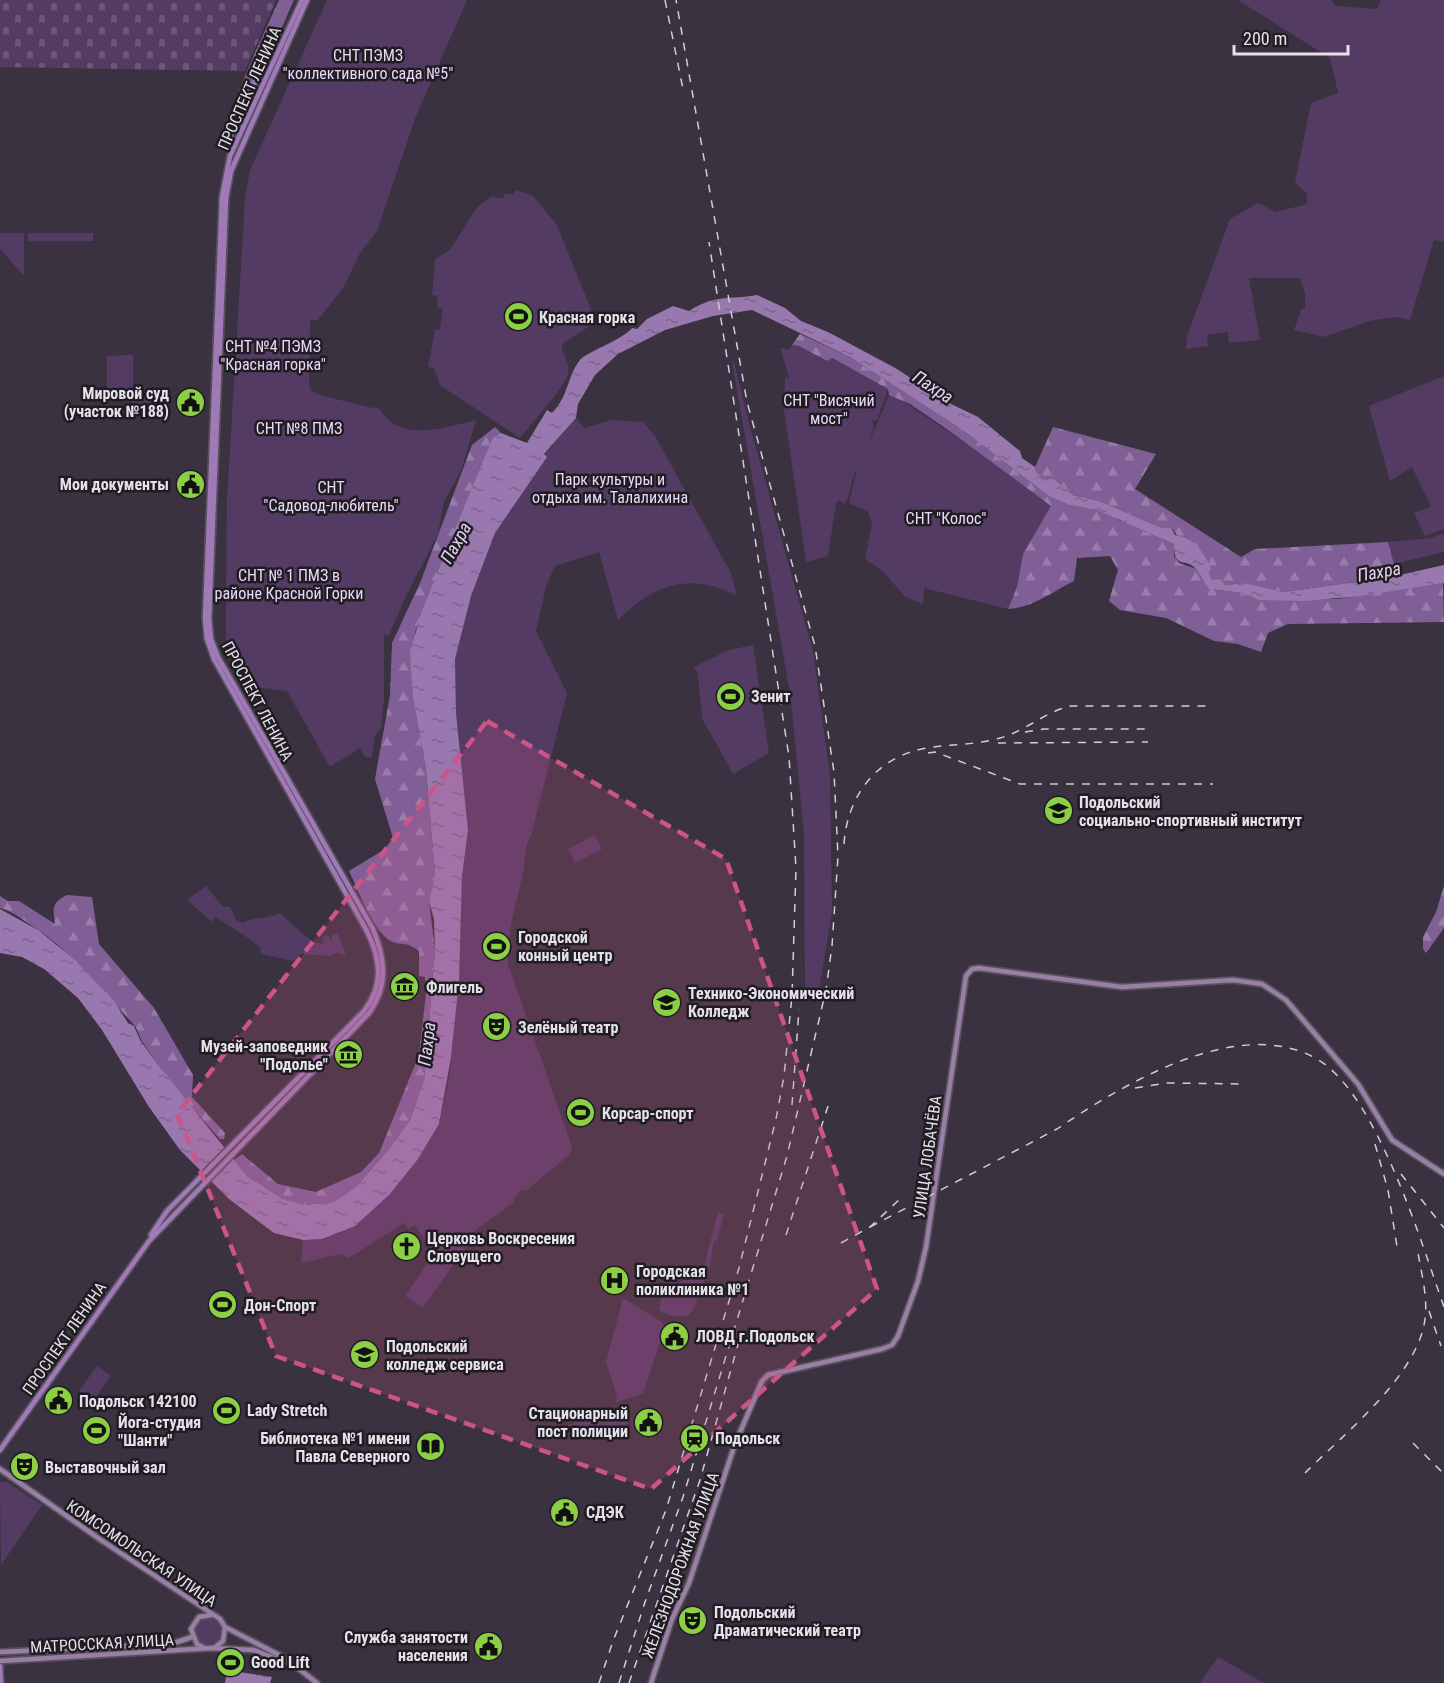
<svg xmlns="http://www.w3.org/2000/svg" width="1444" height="1683" font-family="'Roboto Condensed',sans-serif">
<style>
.green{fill:#543b63}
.forest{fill:url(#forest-firs)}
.cemetery{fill:url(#cemetery-stones)}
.water{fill:url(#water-ripples)}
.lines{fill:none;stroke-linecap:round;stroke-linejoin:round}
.secondary-casing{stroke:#58515d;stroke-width:8}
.primary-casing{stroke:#58515d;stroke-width:8}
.secondary{stroke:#977fa6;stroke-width:4.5}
.primary{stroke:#a079b8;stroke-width:4.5}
.rail{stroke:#d2cdd6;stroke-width:1.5;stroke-dasharray:8 8;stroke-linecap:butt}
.marked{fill:#cc5486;fill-opacity:0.2;stroke:#cc5486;stroke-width:4.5;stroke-dasharray:12 8;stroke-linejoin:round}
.labels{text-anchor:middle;stroke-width:5;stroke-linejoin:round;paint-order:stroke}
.park-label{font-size:16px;fill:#ebd8f8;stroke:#1f1c22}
.street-label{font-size:16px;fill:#e5e0e9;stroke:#1f1c22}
.poi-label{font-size:16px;font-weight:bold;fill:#e5e0e9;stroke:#1f1c22;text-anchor:start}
.water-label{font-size:18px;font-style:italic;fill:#e6d3f4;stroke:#1f1c22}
</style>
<defs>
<pattern id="forest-firs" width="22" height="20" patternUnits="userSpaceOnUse" patternTransform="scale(1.5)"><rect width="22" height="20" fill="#805f96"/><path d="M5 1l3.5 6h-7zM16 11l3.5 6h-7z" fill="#987daa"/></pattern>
<pattern id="cemetery-stones" width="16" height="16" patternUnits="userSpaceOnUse" patternTransform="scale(1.5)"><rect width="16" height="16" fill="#543b63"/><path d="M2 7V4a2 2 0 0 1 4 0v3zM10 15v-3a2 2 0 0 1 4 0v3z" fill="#6c5779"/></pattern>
<pattern id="water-ripples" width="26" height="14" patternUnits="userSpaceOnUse" patternTransform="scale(1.5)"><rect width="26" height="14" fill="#9977af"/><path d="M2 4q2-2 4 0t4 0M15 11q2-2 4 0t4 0" fill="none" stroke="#7c658a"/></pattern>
</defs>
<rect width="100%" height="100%" fill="#3a3240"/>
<g class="green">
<path d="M 327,0 L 467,0 L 416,116 L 377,231 L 360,253 L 343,288 L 317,321 L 310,319 L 309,384 L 311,390 L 316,394 L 372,408 L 378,407 C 400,444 443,428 476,420 L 461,471 L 444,501 L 438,534 L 405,598 L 389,635 L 384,635 L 384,699 L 381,728 L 375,735 L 372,757 L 365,757 L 360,748 L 330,767 L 287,691 L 247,686 L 226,640 L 226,591 L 227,499 L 245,199 L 250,170 Z"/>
<path d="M 1238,0 L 1331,0 L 1336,6 L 1377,9 L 1381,0 L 1444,0 L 1444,242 L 1434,240 L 1410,320 L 1396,317 L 1369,321 L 1324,337 L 1294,330 L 1301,310 L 1305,308 L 1305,294 L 1300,278 L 1249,278 L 1260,340 L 1229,343 L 1228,332 L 1207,335 L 1208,346 L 1186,349 L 1187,336 L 1230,219 L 1258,203 L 1276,212 L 1307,204 L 1307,194 L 1295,182 L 1311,103 L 1338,93 L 1330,58 Z"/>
<path d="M 516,190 L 533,196 L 557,225 L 596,322 L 562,344 C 561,355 571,362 568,374 C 566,386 529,426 520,438 L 440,385 L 434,368 L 428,367 L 435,330 L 440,329 L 443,309 L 437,308 L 438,296 L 432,295 L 435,259 L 450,250 L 477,207 L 492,196 L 503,199 L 505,193 L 513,195 Z"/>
<path d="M 0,233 L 24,233 L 24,276 L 0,249 Z"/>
<rect x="28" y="233" width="65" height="8"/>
<path d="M 792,345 L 799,346 L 827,361 L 831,358 L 888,389 L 877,420 L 872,420 L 874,427 L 868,445 L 889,395 L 895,396 L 987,457 L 1052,506 L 1023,554 L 1017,587 L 1008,609 L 924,588 L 923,604 L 904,596 L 883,571 L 865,559 L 872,524 L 868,511 L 849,503 L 857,469 C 850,480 851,493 845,504 L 839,500 L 836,503 L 828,556 L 806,562 L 784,410 L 785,377 L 789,378 L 780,347 L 788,350 Z"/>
<path d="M 133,355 L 133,392 L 155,392 L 156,406 C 134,407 128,397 107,397 L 107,356 Z"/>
<path d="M 732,362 L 734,362 L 750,427 L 813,651 L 830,775 L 832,913 L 818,996 L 805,992 L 804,834 L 791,699 Z"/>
<path d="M 1444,376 L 1444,529 L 1425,536 L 1414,513 L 1431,506 L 1412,467 L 1390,481 L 1369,406 Z"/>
<path d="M 576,418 L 584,428 L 611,420 L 643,422 L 655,436 L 731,573 L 737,596 C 689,571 654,585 618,620 L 599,552 L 555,566 L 546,586 L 536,631 L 567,693 L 531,836 C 524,847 526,855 524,867 C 518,901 506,930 508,964 L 572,1147 L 570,1154 L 527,1190 L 522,1190 L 515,1196 L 514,1202 C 498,1216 482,1223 467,1238 L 468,1244 L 423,1308 L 405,1296 L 434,1254 L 415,1225 L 408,1229 L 404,1223 L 349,1258 L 342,1254 L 301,1263 L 303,1240 L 322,1239 L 390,1194 L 418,1159 L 439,1124 L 449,1078 L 459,982 L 462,876 L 468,830 L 456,713 L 455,659 L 471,596 L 495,533 L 547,457 L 544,455 Z"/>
<path d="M 1444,533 L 1444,552 L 1394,564 L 1388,542 L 1431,538 Z"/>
<path d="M 753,645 L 769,753 L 733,774 L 702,718 L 698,674 L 694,667 L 729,650 Z"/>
<path d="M 595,835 L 602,849 L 575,863 L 568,849 Z"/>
<path d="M 206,886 L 223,907 L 230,907 L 236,920 L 243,923 C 255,916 267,920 280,913 C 291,922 309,944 323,944 L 322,937 L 329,936 L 330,941 L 333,935 L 338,933 L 346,956 L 338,952 L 331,956 L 301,954 L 293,961 L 261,954 L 260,947 C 245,935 231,927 215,917 L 212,922 L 187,900 Z"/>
<path d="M 718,1212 L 724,1214 L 717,1241 L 714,1241 L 710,1265 L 693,1310 L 687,1316 L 671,1316 L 659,1310 L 663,1288 L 667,1289 L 703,1270 Z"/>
<path d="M 623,1298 L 662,1322 L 665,1327 L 643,1394 L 616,1402 L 617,1396 L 606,1362 Z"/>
<path d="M 97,1366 L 111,1376 L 93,1401 L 79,1391 Z"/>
<path d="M 628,1408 L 627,1426 L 620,1432 L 593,1426 L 564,1434 L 557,1428 Z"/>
<path d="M 0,1482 L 7,1482 L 42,1505 L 1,1565 Z"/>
<circle cx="209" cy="1631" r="14"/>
<path d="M 1218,1657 L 1264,1683 L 1200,1683 Z"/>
</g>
<g class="forest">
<path d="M 279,0 L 294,0 L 230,145 L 227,142 C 227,107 264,34 279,0 Z"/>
<path d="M 800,334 L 850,357 L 964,431 L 1050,497 L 1069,505 L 1096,510 L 1174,544 L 1174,556 L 1179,563 L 1197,569 L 1207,586 L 1216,590 L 1242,593 L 1259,600 L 1337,599 L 1443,583 L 1444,622 L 1288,624 L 1268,633 L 1261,652 L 1238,644 L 1214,641 L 1166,618 L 1120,610 L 1109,601 L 1118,570 L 1110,556 L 1077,558 L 1074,581 C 1052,592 1032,608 1008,609 L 1017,587 L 1023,554 L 1051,506 L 951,432 L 910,404 L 889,395 L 888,389 L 832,358 L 827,361 L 799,346 L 792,345 Z"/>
<path d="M 495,427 L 501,433 L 493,437 L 484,458 L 415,632 L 413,698 L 426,769 L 435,874 L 429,901 L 435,951 L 424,1080 L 410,1120 L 389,1149 L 356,1187 L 333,1202 L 304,1205 L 282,1200 L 247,1176 L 234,1160 L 242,1154 L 278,1184 L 316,1192 L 361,1172 L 379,1153 L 419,1055 L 426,994 L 425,977 L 419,976 L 419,951 C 406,941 405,946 393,942 C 374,935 358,889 349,871 L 385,849 L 393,838 L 375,779 L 390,695 L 392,643 L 420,583 L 472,445 Z"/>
<path d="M 1053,427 L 1156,454 L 1135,489 L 1241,557 L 1255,549 L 1388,542 L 1394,564 L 1391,577 L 1284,592 L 1245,583 L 1225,585 L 1212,580 L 1209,572 L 1171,528 L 1162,528 L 1099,501 L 1073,495 L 1054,479 L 1043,478 L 1036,472 L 1035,467 Z"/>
<path d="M 1444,886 L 1444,928 L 1426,953 L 1423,949 L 1423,937 L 1436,912 Z"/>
<path d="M 67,895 L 92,897 L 99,944 L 154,1008 L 193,1075 L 192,1097 L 225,1133 L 224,1139 L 220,1139 C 193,1109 164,1076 142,1041 C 139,1037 138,1029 134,1025 C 102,990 73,952 32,926 C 22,919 12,911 0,908 L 0,896 L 8,901 L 19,901 L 55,924 C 53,908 51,903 67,895 Z"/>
</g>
<path class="cemetery" d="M 0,0 L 276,0 L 245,71 L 0,67 Z"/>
<g class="water">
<path d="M 757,295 L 785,308 L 801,321 L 828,332 L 897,369 L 945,401 L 978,417 L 1020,451 L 1022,458 L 1035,467 L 1036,472 L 1043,478 L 1054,479 L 1073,495 L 1099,501 L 1162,528 L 1171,528 L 1175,535 C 1194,538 1204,552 1211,569 L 1209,572 L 1212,580 L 1220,579 L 1225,585 L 1245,583 L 1284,592 L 1391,577 L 1444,565 L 1444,583 L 1361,596 L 1305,601 L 1259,600 L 1242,593 L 1209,589 C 1204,583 1201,574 1196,569 C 1185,556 1174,571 1174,544 L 1096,510 L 1069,505 L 1050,497 L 964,431 L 850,357 L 752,310 L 713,316 L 665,330 L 618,354 L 595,375 L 578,404 L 576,418 L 544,454 L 547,457 L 495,533 L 471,596 L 455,659 L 456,713 L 468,830 L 462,876 L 459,982 L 451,1057 L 439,1124 L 418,1159 L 390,1194 L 355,1226 L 322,1239 L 303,1240 L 274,1233 L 229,1199 L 180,1150 L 149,1107 L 102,1030 L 78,998 L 44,969 L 22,957 L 0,953 L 0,909 L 38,930 L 74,959 L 114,1001 L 128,1023 L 134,1026 L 140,1040 L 156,1062 L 247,1176 L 282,1199 L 304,1205 L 333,1202 L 356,1187 L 389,1149 L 410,1120 L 424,1080 L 435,952 L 434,919 L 429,901 L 435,874 L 426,769 L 413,698 L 410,652 L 422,611 L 484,458 L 493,437 L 501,433 L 527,443 L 547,410 L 552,413 C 570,394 566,378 580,360 C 586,352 621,341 632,328 L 637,329 L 647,319 L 673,306 L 689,311 C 715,294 730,300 757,295 Z"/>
<path d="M 227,1670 L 272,1677 L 270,1683 L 225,1683 Z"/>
</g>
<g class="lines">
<defs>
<g id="secondary">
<path d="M 0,1469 L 101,1540 L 220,1619 L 225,1627 L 285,1658 L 317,1683"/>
<path d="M 204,1648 L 197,1644 L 191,1629 L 199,1617 L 211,1615"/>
<path d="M 214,1648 L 223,1641 L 225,1627"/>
<path d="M 0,1652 L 152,1645 L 174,1643 L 192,1637"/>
<path d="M 0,1661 L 211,1648 L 254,1650 L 287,1663"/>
<path d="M 651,1683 L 672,1619 L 689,1583 L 735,1444 L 762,1381 L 768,1375 L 882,1349 L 892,1345 L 898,1336 L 918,1281 L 926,1247 L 966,976 L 972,969 L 979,968 L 1122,987 L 1233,980 L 1262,984 L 1286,1000 L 1358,1084 L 1392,1140 L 1444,1174"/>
</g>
<g id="primary">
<path d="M 151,1235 L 167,1211 L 364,1011 C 384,985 381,960 367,931 L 214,659 L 207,639 L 205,619 L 222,197 L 230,156 L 302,0"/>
<path d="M 0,1450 L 149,1241 L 369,1013 C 389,985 385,959 373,929 L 218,657 L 211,639 L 209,619 L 226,198 L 231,171 L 307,0"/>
<path d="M 0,1666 L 1,1683"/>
</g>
</defs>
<use href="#secondary" class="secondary-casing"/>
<use href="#primary" class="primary-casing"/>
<use href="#secondary" class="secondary"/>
<use href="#primary" class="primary"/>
<g class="rail">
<path d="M 665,0 L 684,94"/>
<path d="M 1025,732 L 1044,729 L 1149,729"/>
<path d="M 998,743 L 1148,742"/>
<path d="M 928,753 L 935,752 L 1020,784 L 1213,784"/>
<path d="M 844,844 C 847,796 877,756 927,748 C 951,744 976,745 1000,738 C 1026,731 1046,711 1071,706 L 1212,706"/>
<path d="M 1135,1088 L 1166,1083 L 1244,1084"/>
<path d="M 792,1105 L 799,1009"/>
<path d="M 1375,1144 L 1388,1190 L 1398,1253"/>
<path d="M 1401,1174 L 1444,1228"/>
<path d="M 870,1227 L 1057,1129 C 1122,1085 1238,1014 1317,1059 C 1377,1094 1421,1242 1444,1307"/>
<path d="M 786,1235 L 828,1106"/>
<path d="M 841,1243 L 870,1227 L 901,1198"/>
<path d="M 1429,1311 L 1441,1346"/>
<path d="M 1413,1443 L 1444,1474"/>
<path d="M 1305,1473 C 1343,1435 1413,1379 1424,1325 C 1429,1302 1422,1276 1418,1253"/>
<path d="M 599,1683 L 613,1641 L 666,1510 L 739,1268 L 776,1119 L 784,1076 L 792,996 L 796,868 L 789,757 L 709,242"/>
<path d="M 619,1683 L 645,1602 L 683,1497 L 787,1156 L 826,990 L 832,946 L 838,856 L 834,772 L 815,646 L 747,402 L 676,0"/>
<path d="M 629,1683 L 700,1480 L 739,1341"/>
</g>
</g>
<path class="marked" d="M 487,721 L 726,859 L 877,1289 L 651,1489 L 276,1356 L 177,1114 Z"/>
<defs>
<symbol id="stadium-disc" viewBox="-11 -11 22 22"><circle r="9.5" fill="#8cce45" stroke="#1f1c22"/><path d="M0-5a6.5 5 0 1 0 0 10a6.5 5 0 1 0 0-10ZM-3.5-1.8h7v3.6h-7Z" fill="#111"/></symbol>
<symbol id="civic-disc" viewBox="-11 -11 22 22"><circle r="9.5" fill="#8cce45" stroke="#1f1c22"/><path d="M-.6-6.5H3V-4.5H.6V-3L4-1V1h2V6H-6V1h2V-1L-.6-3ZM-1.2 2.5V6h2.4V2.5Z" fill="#111"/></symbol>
<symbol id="university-disc" viewBox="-11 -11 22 22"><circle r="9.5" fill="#8cce45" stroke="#1f1c22"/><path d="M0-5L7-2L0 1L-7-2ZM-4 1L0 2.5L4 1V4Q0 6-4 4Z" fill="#111"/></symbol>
<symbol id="museum-disc" viewBox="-11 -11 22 22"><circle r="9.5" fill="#8cce45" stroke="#1f1c22"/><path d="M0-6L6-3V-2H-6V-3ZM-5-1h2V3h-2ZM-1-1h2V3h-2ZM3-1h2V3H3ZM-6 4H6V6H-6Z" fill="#111"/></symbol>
<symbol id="theatre-disc" viewBox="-11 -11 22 22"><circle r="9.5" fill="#8cce45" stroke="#1f1c22"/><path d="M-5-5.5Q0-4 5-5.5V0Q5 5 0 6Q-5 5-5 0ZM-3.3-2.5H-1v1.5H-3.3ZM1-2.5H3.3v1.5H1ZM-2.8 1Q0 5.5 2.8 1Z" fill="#111"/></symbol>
<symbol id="church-disc" viewBox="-11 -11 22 22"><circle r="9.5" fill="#8cce45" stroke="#1f1c22"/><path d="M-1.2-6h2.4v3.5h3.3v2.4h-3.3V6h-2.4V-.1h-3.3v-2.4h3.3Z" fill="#111"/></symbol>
<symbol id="hospital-disc" viewBox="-11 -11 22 22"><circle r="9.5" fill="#8cce45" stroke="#1f1c22"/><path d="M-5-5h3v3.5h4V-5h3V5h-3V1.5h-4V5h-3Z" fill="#111"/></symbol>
<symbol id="station-disc" viewBox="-11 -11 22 22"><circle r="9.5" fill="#8cce45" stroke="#1f1c22"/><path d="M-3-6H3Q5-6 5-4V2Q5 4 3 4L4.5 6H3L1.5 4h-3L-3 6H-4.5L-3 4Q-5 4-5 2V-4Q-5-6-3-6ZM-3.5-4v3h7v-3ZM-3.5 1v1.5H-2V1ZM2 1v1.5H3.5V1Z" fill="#111"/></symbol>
<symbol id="library-disc" viewBox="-11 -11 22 22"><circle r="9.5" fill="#8cce45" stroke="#1f1c22"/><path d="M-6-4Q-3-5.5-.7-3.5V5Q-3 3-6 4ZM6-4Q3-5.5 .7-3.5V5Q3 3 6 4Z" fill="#111"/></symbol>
</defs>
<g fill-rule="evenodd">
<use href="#stadium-disc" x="502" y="300" width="33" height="33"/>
<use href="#civic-disc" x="174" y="386" width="33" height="33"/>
<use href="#civic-disc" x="174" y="468" width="33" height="33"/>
<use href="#stadium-disc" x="714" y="680" width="33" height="33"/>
<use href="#university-disc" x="1042" y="794" width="33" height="33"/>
<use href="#stadium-disc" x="480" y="930" width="33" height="33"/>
<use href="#museum-disc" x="388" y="970" width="33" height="33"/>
<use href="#university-disc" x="650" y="986" width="33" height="33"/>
<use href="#theatre-disc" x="480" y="1010" width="33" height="33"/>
<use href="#museum-disc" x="332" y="1038" width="33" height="33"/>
<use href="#stadium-disc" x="564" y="1096" width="33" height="33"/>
<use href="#church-disc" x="390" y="1230" width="33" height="33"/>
<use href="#hospital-disc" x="598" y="1264" width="33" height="33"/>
<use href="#stadium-disc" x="206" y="1288" width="33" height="33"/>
<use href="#civic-disc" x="658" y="1320" width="33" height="33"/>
<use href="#university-disc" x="348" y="1338" width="33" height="33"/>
<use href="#civic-disc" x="42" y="1384" width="33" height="33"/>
<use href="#stadium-disc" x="210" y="1394" width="33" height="33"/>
<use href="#civic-disc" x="632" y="1406" width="33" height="33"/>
<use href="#stadium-disc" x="80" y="1414" width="33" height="33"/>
<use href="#station-disc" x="678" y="1422" width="33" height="33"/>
<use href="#library-disc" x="414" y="1430" width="33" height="33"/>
<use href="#theatre-disc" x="8" y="1450" width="33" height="33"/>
<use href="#civic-disc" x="548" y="1496" width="33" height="33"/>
<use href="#theatre-disc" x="676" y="1604" width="33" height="33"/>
<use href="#civic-disc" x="472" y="1630" width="33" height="33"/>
<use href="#stadium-disc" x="214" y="1646" width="33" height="33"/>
</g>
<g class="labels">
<g class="park-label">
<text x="368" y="61">СНТ ПЭМЗ<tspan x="368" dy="18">"коллективного сада №5"</tspan></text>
<text x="273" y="352">СНТ №4 ПЭМЗ<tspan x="273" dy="18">"Красная горка"</tspan></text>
<text x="829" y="406">СНТ "Висячий<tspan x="829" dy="18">мост"</tspan></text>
<text x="299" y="434">СНТ №8 ПМЗ</text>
<text x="610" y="485">Парк культуры и<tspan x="610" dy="18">отдыха им. Талалихина</tspan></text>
<text x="331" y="493">СНТ<tspan x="331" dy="18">"Садовод-любитель"</tspan></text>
<text x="946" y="524">СНТ "Колос"</text>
<text x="289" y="581">СНТ № 1 ПМЗ в<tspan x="289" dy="18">районе Красной Горки</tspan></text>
</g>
<g class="street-label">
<text transform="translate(249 88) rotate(-66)" y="6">ПРОСПЕКТ ЛЕНИНА</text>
<text transform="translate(258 701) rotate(62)" y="6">ПРОСПЕКТ ЛЕНИНА</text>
<text transform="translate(927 1157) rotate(-82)" y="6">УЛИЦА ЛОБАЧЁВА</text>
<text transform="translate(64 1338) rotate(-55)" y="6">ПРОСПЕКТ ЛЕНИНА</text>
<text transform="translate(142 1553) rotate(34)" y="6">КОМСОМОЛЬСКАЯ УЛИЦА</text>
<text transform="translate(680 1565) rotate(-70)" y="6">ЖЕЛЕЗНОДОРОЖНАЯ УЛИЦА</text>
<text transform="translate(102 1643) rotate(-3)" y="6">МАТРОССКАЯ УЛИЦА</text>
</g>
<g class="poi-label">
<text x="539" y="323">Красная горка</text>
<text x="169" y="399" text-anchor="end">Мировой суд<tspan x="169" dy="18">(участок №188)</tspan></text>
<text x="169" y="490" text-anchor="end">Мои документы</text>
<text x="751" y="702">Зенит</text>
<text x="1079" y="808">Подольский<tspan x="1079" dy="18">социально-спортивный институт</tspan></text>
<text x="518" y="943">Городской<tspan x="518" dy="18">конный центр</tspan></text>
<text x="426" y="993">Флигель</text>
<text x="688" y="999">Технико-Экономический<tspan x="688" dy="18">Колледж</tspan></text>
<text x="518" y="1033">Зелёный театр</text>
<text x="328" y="1052" text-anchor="end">Музей-заповедник<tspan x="328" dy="18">"Подолье"</tspan></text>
<text x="602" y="1119">Корсар-спорт</text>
<text x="427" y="1244">Церковь Воскресения<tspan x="427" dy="18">Словущего</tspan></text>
<text x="636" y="1277">Городская<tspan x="636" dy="18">поликлиника №1</tspan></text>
<text x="244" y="1311">Дон-Спорт</text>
<text x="696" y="1342">ЛОВД г.Подольск</text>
<text x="386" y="1352">Подольский<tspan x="386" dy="18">колледж сервиса</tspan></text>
<text x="79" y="1407">Подольск 142100</text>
<text x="247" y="1416">Lady Stretch</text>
<text x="628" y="1419" text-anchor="end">Стационарный<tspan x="628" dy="18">пост полиции</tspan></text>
<text x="118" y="1428">Йога-студия<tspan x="118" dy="18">"Шанти"</tspan></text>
<text x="410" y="1444" text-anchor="end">Библиотека №1 имени<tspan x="410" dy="18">Павла Северного</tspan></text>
<text x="715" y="1444">Подольск</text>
<text x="45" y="1473">Выставочный зал</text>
<text x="586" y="1518">СДЭК</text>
<text x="714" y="1618">Подольский<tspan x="714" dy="18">Драматический театр</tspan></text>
<text x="468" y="1643" text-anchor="end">Служба занятости<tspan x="468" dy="18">населения</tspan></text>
<text x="251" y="1668">Good Lift</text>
</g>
<g class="water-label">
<text transform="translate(933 387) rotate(33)" y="6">Пахра</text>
<text transform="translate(456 543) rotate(-61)" y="6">Пахра</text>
<text transform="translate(1379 572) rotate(-10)" y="6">Пахра</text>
<text transform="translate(427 1044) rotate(-83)" y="6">Пахра</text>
</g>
</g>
<path d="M1234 45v9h114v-9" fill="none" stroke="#e5e0e9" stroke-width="3"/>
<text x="1243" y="45" font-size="18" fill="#e5e0e9" stroke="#1f1c22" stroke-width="4.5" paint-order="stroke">200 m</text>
</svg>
